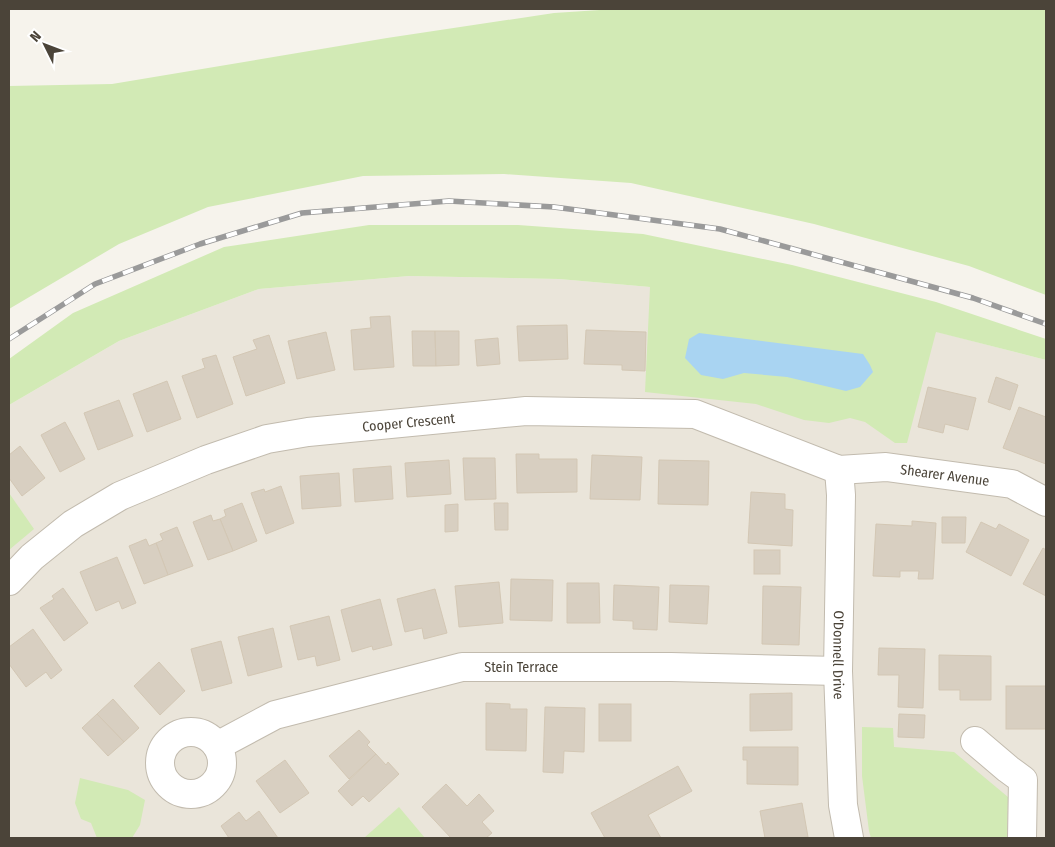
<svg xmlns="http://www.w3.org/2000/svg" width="1055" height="847" font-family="'Fira Sans Condensed',sans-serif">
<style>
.residential{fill:#eae5da}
.green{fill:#d2eab5}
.water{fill:#a9d4f2}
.building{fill:#d8cfc1;stroke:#d3c7b4}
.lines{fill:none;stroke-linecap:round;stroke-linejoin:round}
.minor-casing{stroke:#c2bbae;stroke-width:30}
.minor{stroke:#fff;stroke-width:28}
.rail-casing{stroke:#9a9a9a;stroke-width:5.5}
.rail{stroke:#fff;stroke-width:4;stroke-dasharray:11;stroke-linecap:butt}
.labels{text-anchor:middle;stroke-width:4;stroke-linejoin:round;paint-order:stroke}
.street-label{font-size:14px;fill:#4b4439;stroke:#fff}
</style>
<rect width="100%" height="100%" fill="#f6f3ec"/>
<path class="residential" d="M 409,276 L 559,279 L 650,287 L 883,318 L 1046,360 L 1046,838 L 9,838 L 9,405 L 119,341 L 259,289 Z"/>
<g class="green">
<path d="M 615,9 L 1046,9 L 1046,295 L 969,266 L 814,224 L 631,183 L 504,174 L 363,176 L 208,207 L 119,244 L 9,309 L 9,86 L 112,84 L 387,38 L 554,13 Z"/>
<path d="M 369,225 L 518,225 L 643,234 L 792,265 L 936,302 L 1046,339 L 1046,360 L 936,332 L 907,443 L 895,443 L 865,422 L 850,418 L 829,423 L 804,420 L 756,404 L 645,392 L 650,287 L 559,279 L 409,276 L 259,289 L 119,341 L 9,405 L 9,359 L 73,313 L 224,247 Z"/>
<path d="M 9,493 L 34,529 L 9,550 Z"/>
<path d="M 862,727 L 893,728 L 894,747 L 954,752 L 1008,797 L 1007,838 L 871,838 L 869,831 L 862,776 Z"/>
<path d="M 80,778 L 128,790 L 145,800 L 140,825 L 132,838 L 97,838 L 91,823 L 81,819 L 75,803 Z"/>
<path d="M 399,807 L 425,838 L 364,838 Z"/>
</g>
<path class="water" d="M 699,333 L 863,354 L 870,365 L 873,372 L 860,387 L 846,391 L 787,377 L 744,373 L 723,379 L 701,375 L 685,358 L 689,339 Z"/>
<g class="building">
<path d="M 390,316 L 394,367 L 354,370 L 351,330 L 371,328 L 370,317 Z"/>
<path d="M 567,325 L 568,359 L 519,361 L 517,326 Z"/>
<path d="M 586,330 L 646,332 L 645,371 L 622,370 L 622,365 L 584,364 Z"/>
<path d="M 412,331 L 435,331 L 436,366 L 413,366 Z"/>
<path d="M 435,331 L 459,331 L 459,365 L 436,366 Z"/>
<path d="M 326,332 L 335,370 L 297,379 L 288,341 Z"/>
<path d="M 269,335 L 285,383 L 246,396 L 233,357 L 257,349 L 253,340 Z"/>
<path d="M 498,338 L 500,364 L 477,366 L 475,340 Z"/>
<path d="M 216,355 L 233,404 L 197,418 L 182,376 L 205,368 L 202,359 Z"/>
<path d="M 996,377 L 1018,385 L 1010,410 L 988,402 Z"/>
<path d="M 167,381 L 181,419 L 147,432 L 133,394 Z"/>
<path d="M 928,387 L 976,398 L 968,430 L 945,424 L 943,433 L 918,427 Z"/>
<path d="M 119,400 L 133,436 L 98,450 L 84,413 Z"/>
<path d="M 1019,407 L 1046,417 L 1046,464 L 1003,448 Z"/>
<path d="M 65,422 L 85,459 L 60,472 L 41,435 Z"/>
<path d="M 20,446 L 45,478 L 22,496 L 9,478 L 9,455 Z"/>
<path d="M 516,454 L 539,454 L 539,459 L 577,459 L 577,492 L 517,493 Z"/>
<path d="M 592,455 L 642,457 L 640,500 L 590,499 Z"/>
<path d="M 463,458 L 495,458 L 496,499 L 465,500 Z"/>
<path d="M 449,460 L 451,494 L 407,497 L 405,463 Z"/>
<path d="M 659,460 L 709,461 L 708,505 L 658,504 Z"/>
<path d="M 391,466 L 393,499 L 355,502 L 353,469 Z"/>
<path d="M 339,473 L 341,506 L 302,509 L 300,476 Z"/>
<path d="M 281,486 L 294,523 L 266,534 L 251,493 L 264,489 L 265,492 Z"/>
<path d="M 751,492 L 785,494 L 785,509 L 793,510 L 792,546 L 748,543 Z"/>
<path d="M 242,503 L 257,541 L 233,551 L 220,519 L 226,516 L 224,510 Z"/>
<path d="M 494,503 L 508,503 L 508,530 L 495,530 Z"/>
<path d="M 458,504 L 458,531 L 445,532 L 445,505 Z"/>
<path d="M 211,515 L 213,521 L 220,519 L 233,551 L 208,560 L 193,522 Z"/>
<path d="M 942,517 L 966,517 L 965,543 L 942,543 Z"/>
<path d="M 912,521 L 936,523 L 933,579 L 918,579 L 919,571 L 900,571 L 900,577 L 873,576 L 876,524 L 912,526 Z"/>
<path d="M 981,522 L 996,529 L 999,524 L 1029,540 L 1011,576 L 966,552 Z"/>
<path d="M 177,527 L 193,566 L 168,575 L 156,543 L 163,540 L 160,534 Z"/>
<path d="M 146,539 L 149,546 L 156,543 L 168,575 L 144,584 L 129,546 Z"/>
<path d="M 1043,548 L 1046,550 L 1046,596 L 1023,584 Z"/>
<rect x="754" y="550" width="26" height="24"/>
<path d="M 117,557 L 136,603 L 122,609 L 119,601 L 96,611 L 80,572 Z"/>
<path d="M 511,579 L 553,580 L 552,621 L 510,620 Z"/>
<path d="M 499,582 L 503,623 L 459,627 L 455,586 Z"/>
<path d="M 567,583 L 599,583 L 600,623 L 567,623 Z"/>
<path d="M 614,585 L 659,587 L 657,630 L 633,629 L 633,621 L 613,620 Z"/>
<path d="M 670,585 L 709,586 L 707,624 L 669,622 Z"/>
<path d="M 763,586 L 801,587 L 799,645 L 762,644 Z"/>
<path d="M 63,588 L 88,623 L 64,641 L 40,608 L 54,599 L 52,596 Z"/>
<path d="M 435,589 L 447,633 L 424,639 L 422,628 L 405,632 L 397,599 Z"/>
<path d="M 380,599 L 392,645 L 373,650 L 372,646 L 352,652 L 341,610 Z"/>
<path d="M 329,616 L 340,660 L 317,666 L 315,656 L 298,660 L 290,626 Z"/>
<path d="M 273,628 L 282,667 L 248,676 L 238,637 Z"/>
<path d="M 33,629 L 62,670 L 51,679 L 46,672 L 26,687 L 9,664 L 9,647 Z"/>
<path d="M 221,641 L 232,683 L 202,691 L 191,649 Z"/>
<path d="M 879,648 L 925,649 L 923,708 L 898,707 L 899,675 L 878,675 Z"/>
<path d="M 939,655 L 991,656 L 991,700 L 960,700 L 960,690 L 939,690 Z"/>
<path d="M 159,662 L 185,691 L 160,715 L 134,686 Z"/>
<rect x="1006" y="686" width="40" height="43"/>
<path d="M 792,693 L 792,730 L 750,731 L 750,694 Z"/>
<path d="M 113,699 L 139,728 L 124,742 L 97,714 Z"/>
<path d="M 486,703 L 510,704 L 510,709 L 527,709 L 526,751 L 486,750 Z"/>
<rect x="599" y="704" width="32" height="37"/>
<path d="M 545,707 L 585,708 L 584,752 L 564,751 L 563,773 L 543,772 Z"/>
<path d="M 97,714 L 124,742 L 108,756 L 82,728 Z"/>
<path d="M 899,714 L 925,715 L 924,738 L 898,737 Z"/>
<path d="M 359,730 L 370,742 L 367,745 L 376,754 L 349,779 L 329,756 Z"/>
<path d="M 743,747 L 798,747 L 798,785 L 747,784 L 747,760 L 743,760 Z"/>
<path d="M 376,754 L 386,765 L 388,762 L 399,774 L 369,802 L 363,796 L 352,806 L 338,791 Z"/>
<path d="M 285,760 L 309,793 L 280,813 L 256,781 Z"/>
<path d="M 678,766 L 692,791 L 648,815 L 661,838 L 605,838 L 591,813 Z"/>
<path d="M 446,784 L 467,806 L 479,794 L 494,811 L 482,822 L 492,833 L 486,838 L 451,838 L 422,807 Z"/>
<path d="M 802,803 L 808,837 L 799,838 L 765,838 L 760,811 Z"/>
<path d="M 259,811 L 278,838 L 229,838 L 221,826 L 239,812 L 246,821 Z"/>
</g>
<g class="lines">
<defs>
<g id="minor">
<path id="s1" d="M 839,470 L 841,495 L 838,671 L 843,805 L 849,838"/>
<path id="s2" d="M 9,581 L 32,557 L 73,524 L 120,496 L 206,460 L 267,439 L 308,432 L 526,411 L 695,414 L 839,470 L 886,467 L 1012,484 L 1046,502"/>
<circle cx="191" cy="763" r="31"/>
<path d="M 975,741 L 1008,769 L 1023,780 L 1022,838"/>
<path id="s3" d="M 217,746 L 275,715 L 462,667 L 671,667 L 838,671"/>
</g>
</defs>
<use href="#minor" class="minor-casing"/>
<use href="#minor" class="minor"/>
<defs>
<path id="rail" d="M 9,339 L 95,284 L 200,244 L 302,213 L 449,201 L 554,207 L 720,229 L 973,298 L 1046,324"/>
</defs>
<use href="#rail" class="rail-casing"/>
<use href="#rail" class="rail"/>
</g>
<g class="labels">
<g class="street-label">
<text dy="5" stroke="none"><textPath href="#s2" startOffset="441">Cooper Crescent</textPath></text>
<text dy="5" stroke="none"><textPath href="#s2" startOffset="989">Shearer Avenue</textPath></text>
<text dy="5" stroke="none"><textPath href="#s1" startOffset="185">O'Donnell Drive</textPath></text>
<text dy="5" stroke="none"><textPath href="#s3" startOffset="318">Stein Terrace</textPath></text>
</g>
</g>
<rect width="1055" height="847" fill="none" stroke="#4b4439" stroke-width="20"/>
<g transform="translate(45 45) rotate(312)" stroke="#ffffff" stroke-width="4" paint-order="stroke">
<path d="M0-4L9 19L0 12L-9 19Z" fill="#4b4439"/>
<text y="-8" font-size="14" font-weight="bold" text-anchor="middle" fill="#4b4439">N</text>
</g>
</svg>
